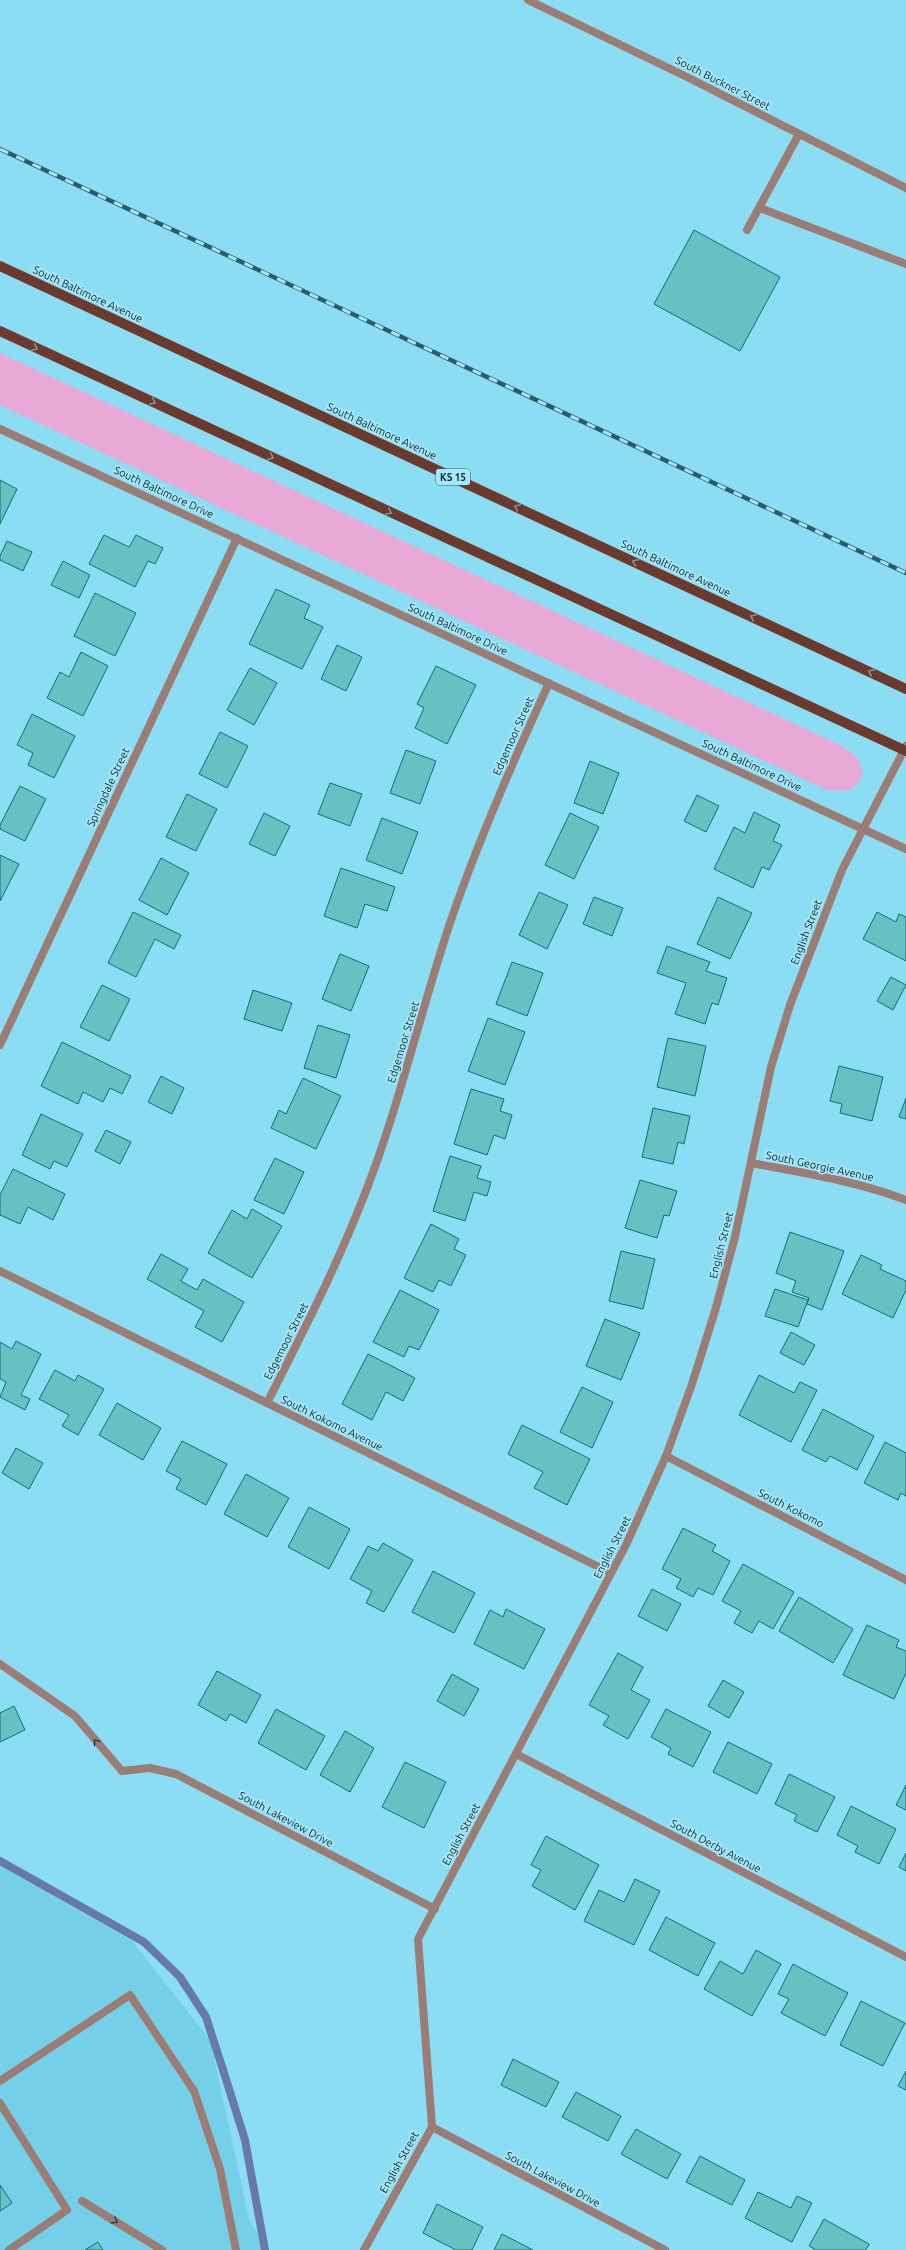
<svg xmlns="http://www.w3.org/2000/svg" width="906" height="2250" font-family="Ubuntu,sans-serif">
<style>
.built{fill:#73d0e8}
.green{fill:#e8a9d6}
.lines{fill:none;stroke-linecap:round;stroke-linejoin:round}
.stream{stroke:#6779a8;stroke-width:8}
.building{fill:#67c0c2;stroke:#047577}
.lane{stroke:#9b7d75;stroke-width:8}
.street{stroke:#9b7d75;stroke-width:8}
.primary{stroke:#6b3a2c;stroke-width:10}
.rail-casing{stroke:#2b5d69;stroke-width:4.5}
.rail{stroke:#a8e7f9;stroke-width:3;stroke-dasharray:9;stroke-linecap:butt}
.oneway{stroke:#8a9092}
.oneway2{stroke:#324346}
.labels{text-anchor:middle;stroke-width:3.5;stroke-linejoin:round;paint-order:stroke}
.shield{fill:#a8e7f9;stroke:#36636e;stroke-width:1}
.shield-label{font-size:10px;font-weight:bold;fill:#052a32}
.street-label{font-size:11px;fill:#052a32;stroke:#a8e7f9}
</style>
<rect width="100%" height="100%" fill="#8bddf3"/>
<path class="built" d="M 0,1866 L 132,1941 L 210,2040 L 249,2219 L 267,2250 L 0,2250 Z"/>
<path class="green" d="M 0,353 L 840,745 L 858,758 L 863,774 C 852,793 849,792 827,790 L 0,405 Z"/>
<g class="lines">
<path class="stream" d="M 0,1861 L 144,1942 L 180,1977 L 206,2017 L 225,2076 L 245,2140 L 265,2250"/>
</g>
<g class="building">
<path d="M 694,230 L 780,277 L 740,351 L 654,304 Z"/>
<path d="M 0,480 L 17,489 L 0,524 Z"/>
<path d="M 104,535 L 129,547 L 136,535 L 163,548 L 155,564 L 148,561 L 135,587 L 89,564 Z"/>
<path d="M 7,541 L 32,552 L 23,571 L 0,560 L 0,556 Z"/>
<path d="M 63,561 L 90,575 L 79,598 L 51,585 Z"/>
<path d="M 276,589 L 310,605 L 304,618 L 323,627 L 302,669 L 249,644 Z"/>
<path d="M 95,593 L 136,613 L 115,656 L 74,636 Z"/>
<path d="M 337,645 L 362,657 L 346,691 L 321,679 Z"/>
<path d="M 81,652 L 108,666 L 83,716 L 47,698 L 60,672 L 69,677 Z"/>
<path d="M 436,666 L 476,685 L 447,744 L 415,728 L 424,708 L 417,704 Z"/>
<path d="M 250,668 L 277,683 L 254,725 L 227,710 Z"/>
<path d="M 32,714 L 75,736 L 54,778 L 28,765 L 33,753 L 17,745 Z"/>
<path d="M 220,732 L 248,746 L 227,788 L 199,774 Z"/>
<path d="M 406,750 L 436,761 L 420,804 L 390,793 Z"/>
<path d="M 590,761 L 619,773 L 603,814 L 574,803 Z"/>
<path d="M 330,783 L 362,794 L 350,826 L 318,814 Z"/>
<path d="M 20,786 L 46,799 L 25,841 L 0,829 L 0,825 Z"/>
<path d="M 187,794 L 217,809 L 196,851 L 166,837 Z"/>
<path d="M 697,795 L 719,806 L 706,832 L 684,821 Z"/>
<path d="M 754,812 L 780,825 L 773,841 L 782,845 L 769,870 L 762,867 L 753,888 L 714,869 L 734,827 L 745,833 Z"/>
<path d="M 264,813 L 290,826 L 275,856 L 249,844 Z"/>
<path d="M 570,813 L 599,827 L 574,879 L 545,865 Z"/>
<path d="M 382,818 L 418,832 L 402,874 L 366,860 Z"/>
<path d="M 0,855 L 19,864 L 0,901 Z"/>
<path d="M 161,858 L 189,873 L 167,915 L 139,900 Z"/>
<path d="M 341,868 L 395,887 L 387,911 L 365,904 L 357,928 L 324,916 Z"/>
<path d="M 539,892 L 568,905 L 547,949 L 519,935 Z"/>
<path d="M 594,897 L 623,908 L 612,936 L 583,924 Z"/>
<path d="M 718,897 L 752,913 L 730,959 L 697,944 Z"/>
<path d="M 133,912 L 181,935 L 174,949 L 155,939 L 136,977 L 108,963 Z"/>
<path d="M 877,912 L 896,922 L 899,914 L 906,917 L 906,961 L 863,939 Z"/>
<path d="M 667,946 L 710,962 L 706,971 L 727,978 L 718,1005 L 712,1003 L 705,1024 L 675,1014 L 686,983 L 657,973 Z"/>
<path d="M 340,954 L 369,966 L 351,1011 L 322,999 Z"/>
<path d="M 512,962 L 543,973 L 527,1016 L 496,1004 Z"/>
<path d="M 891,977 L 906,985 L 893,1010 L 877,1001 Z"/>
<path d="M 102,985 L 130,999 L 109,1041 L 80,1027 Z"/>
<path d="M 253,990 L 292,1003 L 282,1031 L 244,1019 Z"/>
<path d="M 488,1018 L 525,1032 L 505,1085 L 468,1071 Z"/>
<path d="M 318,1025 L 350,1035 L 336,1078 L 304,1068 Z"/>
<path d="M 668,1038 L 706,1046 L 695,1096 L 657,1087 Z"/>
<path d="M 62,1042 L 131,1076 L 122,1094 L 110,1088 L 103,1102 L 83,1092 L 78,1104 L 41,1086 Z"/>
<path d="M 839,1066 L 883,1077 L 872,1121 L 840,1113 L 842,1104 L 830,1101 Z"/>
<path d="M 161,1076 L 184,1088 L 172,1114 L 148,1102 Z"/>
<path d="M 303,1078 L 341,1096 L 316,1149 L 271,1128 L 279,1110 L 286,1114 Z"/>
<path d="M 471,1089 L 504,1099 L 500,1111 L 512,1115 L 505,1139 L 494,1135 L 487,1155 L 454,1144 Z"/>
<path d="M 906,1098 L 906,1119 L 899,1117 Z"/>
<path d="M 653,1108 L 690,1116 L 684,1144 L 678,1142 L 673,1164 L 642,1157 Z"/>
<path d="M 41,1114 L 83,1134 L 67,1167 L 54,1161 L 50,1169 L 22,1155 Z"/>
<path d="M 106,1130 L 131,1142 L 120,1164 L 95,1151 Z"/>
<path d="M 450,1156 L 481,1166 L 477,1178 L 491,1182 L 487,1196 L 474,1192 L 465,1221 L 433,1211 Z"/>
<path d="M 275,1158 L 304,1172 L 284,1214 L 254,1200 Z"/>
<path d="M 13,1169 L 65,1194 L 53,1220 L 28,1207 L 20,1224 L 0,1215 L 0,1195 Z"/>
<path d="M 640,1180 L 677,1191 L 669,1216 L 664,1215 L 657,1238 L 625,1228 Z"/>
<path d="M 252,1209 L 282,1226 L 252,1278 L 208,1253 L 232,1210 L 247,1219 Z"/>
<path d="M 431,1224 L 459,1239 L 454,1249 L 466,1255 L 451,1286 L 439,1280 L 433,1292 L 404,1278 Z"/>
<path d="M 790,1232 L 844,1251 L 822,1310 L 807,1304 L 809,1298 L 792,1292 L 796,1281 L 776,1273 Z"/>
<path d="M 621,1251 L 655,1259 L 643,1309 L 609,1301 Z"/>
<path d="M 161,1254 L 188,1269 L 181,1281 L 197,1290 L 203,1279 L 244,1302 L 222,1342 L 195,1327 L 204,1311 L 147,1279 Z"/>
<path d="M 861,1255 L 882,1265 L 880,1269 L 906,1281 L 906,1290 L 893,1318 L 842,1294 Z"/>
<path d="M 775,1289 L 808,1300 L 798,1327 L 765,1316 Z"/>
<path d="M 400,1290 L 439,1310 L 419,1350 L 409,1346 L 404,1357 L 373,1342 Z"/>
<path d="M 605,1319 L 640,1333 L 621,1380 L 586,1366 Z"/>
<path d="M 791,1332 L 815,1345 L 804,1365 L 780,1353 Z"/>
<path d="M 16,1341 L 41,1354 L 21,1395 L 30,1399 L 25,1410 L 0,1397 L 6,1382 L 0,1379 L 0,1342 L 12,1349 Z"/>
<path d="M 368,1354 L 415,1378 L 403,1401 L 386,1392 L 372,1420 L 342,1404 Z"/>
<path d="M 55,1370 L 75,1381 L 78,1375 L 104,1389 L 78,1435 L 62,1426 L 69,1415 L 39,1399 Z"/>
<path d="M 759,1375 L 794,1393 L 800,1382 L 817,1390 L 791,1442 L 739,1415 Z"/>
<path d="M 582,1387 L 613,1402 L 592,1448 L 560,1432 Z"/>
<path d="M 117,1403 L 161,1428 L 143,1460 L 99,1435 Z"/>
<path d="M 823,1409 L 874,1436 L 857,1470 L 830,1456 L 826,1462 L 802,1450 Z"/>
<path d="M 522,1425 L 590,1459 L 567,1505 L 534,1488 L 543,1472 L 508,1454 Z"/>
<path d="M 182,1441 L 227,1464 L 206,1505 L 176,1489 L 181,1479 L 166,1471 Z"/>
<path d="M 885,1442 L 906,1453 L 906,1496 L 901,1493 L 898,1500 L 864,1483 Z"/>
<path d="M 16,1448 L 43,1463 L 29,1489 L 2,1473 Z"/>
<path d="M 246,1474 L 289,1498 L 267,1537 L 224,1514 Z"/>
<path d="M 309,1507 L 350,1529 L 329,1569 L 288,1547 Z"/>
<path d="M 683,1528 L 716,1545 L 712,1551 L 730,1561 L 713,1595 L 698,1588 L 693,1597 L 676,1588 L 681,1579 L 662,1569 Z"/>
<path d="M 383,1543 L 413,1560 L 384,1612 L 366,1603 L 372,1591 L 350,1579 L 368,1546 L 378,1551 Z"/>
<path d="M 743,1564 L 794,1592 L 773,1629 L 759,1621 L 752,1633 L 734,1623 L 741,1611 L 722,1601 Z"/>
<path d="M 433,1571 L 475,1593 L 454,1633 L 412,1612 Z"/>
<path d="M 652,1589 L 681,1604 L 667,1631 L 638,1616 Z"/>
<path d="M 799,1597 L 853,1629 L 833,1663 L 779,1631 Z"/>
<path d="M 506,1609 L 545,1629 L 524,1669 L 474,1644 L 490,1610 L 503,1617 Z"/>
<path d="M 867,1625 L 899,1640 L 896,1647 L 906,1651 L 906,1673 L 894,1699 L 843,1675 Z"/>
<path d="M 618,1653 L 643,1667 L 631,1690 L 650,1700 L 628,1739 L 603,1725 L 609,1716 L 589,1705 Z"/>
<path d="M 217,1671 L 261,1695 L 246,1723 L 230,1714 L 226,1721 L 198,1705 Z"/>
<path d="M 452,1674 L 479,1689 L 464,1716 L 437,1701 Z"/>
<path d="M 723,1680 L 744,1692 L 729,1718 L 708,1706 Z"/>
<path d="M 14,1706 L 25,1730 L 0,1742 L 0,1713 Z"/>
<path d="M 276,1709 L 325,1736 L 306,1770 L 258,1743 Z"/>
<path d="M 666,1709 L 711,1732 L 693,1767 L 668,1754 L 671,1748 L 651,1737 Z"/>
<path d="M 345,1731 L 374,1748 L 350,1792 L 320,1775 Z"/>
<path d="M 728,1742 L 772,1764 L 757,1794 L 713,1772 Z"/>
<path d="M 405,1762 L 446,1782 L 424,1828 L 382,1807 Z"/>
<path d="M 789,1774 L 835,1797 L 817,1832 L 794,1821 L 797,1815 L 775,1804 Z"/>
<path d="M 906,1785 L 906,1810 L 896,1805 Z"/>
<path d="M 851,1806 L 896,1829 L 879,1864 L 855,1852 L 858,1846 L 837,1835 Z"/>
<path d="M 546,1836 L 599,1865 L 575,1910 L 532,1886 L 541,1870 L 531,1865 Z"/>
<path d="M 906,1853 L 906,1871 L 899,1867 Z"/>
<path d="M 635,1879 L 660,1891 L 634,1945 L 584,1921 L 599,1890 L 624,1902 Z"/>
<path d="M 666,1917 L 715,1943 L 698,1976 L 649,1950 Z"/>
<path d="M 756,1950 L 781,1964 L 752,2016 L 704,1989 L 720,1961 L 743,1974 Z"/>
<path d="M 793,1964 L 848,1993 L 825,2036 L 781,2013 L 789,1999 L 778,1994 Z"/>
<path d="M 861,2001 L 905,2023 L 883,2066 L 840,2045 Z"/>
<path d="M 513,2059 L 559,2082 L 546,2107 L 501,2085 Z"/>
<path d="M 906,2071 L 906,2090 L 898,2086 Z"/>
<path d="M 576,2092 L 621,2116 L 608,2141 L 562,2117 Z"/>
<path d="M 636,2129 L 681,2154 L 667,2179 L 621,2154 Z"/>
<path d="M 700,2156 L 745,2180 L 732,2205 L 686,2182 Z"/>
<path d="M 0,2185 L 12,2203 L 0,2211 Z"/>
<path d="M 758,2192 L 791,2208 L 797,2196 L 812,2203 L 792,2242 L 745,2218 Z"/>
<path d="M 437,2204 L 483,2227 L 472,2250 L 456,2250 L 423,2233 Z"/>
<path d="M 824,2219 L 869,2244 L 866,2250 L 816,2250 L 809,2246 Z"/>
<path d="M 502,2234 L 533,2250 L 494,2250 Z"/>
<path d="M 98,2242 L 103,2250 L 85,2250 Z"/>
</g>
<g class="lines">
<g class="lane">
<path d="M 760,208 L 906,264"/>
<path d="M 747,230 L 799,134"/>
<path d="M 0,1664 L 75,1716 L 122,1771"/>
<path d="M 0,2081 L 130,1995 L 194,2091 L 220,2169 L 236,2250"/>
<path d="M 0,2103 L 67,2210 L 9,2250"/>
<path d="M 82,2201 L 162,2250"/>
</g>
<g class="street">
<path d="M 528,0 L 691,79 L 906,188"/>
<path d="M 0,429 L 906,849"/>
<path d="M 0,1045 L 237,538"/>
<path d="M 751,1163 C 804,1173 856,1181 906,1200"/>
<path d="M 0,1271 L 611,1573"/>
<path d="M 267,1403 C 300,1338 333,1274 360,1206 C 398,1113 419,1015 451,920 C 479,839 513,761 549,683"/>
<path d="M 666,1456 L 906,1580"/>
<path d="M 516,1754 L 906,1957"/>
<path d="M 122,1771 L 150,1768 L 176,1774 L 435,1909"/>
<path d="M 432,2127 L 665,2250"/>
<path d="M 364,2250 L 432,2127 L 418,1939 L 626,1545 L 666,1456 L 692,1384 L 715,1311 L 735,1237 L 771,1067 L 790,1005 L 842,870 L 906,746"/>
</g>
<g class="primary">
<path d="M 0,266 L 906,689"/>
<path d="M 0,331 L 906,751"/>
</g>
<defs>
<path id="rail" d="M 0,149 L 906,573"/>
</defs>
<use href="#rail" class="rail-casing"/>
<use href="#rail" class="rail"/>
</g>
<defs><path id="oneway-chevron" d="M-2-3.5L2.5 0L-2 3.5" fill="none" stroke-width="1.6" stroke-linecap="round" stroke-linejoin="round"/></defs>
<g class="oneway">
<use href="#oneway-chevron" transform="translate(35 348) rotate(25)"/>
<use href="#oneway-chevron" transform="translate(153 402) rotate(25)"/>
<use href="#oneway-chevron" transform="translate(271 457) rotate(25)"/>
<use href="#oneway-chevron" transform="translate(517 507) rotate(-155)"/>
<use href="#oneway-chevron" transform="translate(389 512) rotate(25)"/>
<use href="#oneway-chevron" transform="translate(635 562) rotate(-155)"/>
<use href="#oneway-chevron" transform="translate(753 617) rotate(-155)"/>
<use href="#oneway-chevron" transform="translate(871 672) rotate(-155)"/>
</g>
<g class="oneway2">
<use href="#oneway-chevron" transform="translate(96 1742) rotate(-130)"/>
<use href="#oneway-chevron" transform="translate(115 2221) rotate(32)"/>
</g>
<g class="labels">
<rect class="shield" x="436" y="469" width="34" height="16" rx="3"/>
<g class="shield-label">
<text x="453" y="481">KS 15</text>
</g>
<g class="street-label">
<text transform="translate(723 83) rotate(27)" y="4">South Buckner Street</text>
<text transform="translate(88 294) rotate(25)" y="4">South Baltimore Avenue</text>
<text transform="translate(382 431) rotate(25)" y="4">South Baltimore Avenue</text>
<text transform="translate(164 492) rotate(25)" y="4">South Baltimore Drive</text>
<text transform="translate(676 568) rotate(25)" y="4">South Baltimore Avenue</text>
<text transform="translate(458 629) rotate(25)" y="4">South Baltimore Drive</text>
<text transform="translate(513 736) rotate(-66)" y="4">Edgemoor Street</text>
<text transform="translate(752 765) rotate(25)" y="4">South Baltimore Drive</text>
<text transform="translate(108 787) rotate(-65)" y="4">Springdale Street</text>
<text transform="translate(806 932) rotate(-69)" y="4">English Street</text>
<text transform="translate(403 1042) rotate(-73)" y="4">Edgemoor Street</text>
<text transform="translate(820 1166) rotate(12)" y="4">South Georgie Avenue</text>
<text transform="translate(721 1245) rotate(-76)" y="4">English Street</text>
<text transform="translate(286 1341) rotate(-63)" y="4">Edgemoor Street</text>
<text transform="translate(332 1423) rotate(26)" y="4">South Kokomo Avenue</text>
<text transform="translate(791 1508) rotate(27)" y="4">South Kokomo</text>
<text transform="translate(612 1547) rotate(-63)" y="4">English Street</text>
<text transform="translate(286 1819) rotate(28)" y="4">South Lakeview Drive</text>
<text transform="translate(461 1834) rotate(-62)" y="4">English Street</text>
<text transform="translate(716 1846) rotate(28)" y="4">South Derby Avenue</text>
<text transform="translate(399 2162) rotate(-61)" y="4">English Street</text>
<text transform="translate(553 2179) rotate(28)" y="4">South Lakeview Drive</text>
</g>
</g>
</svg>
